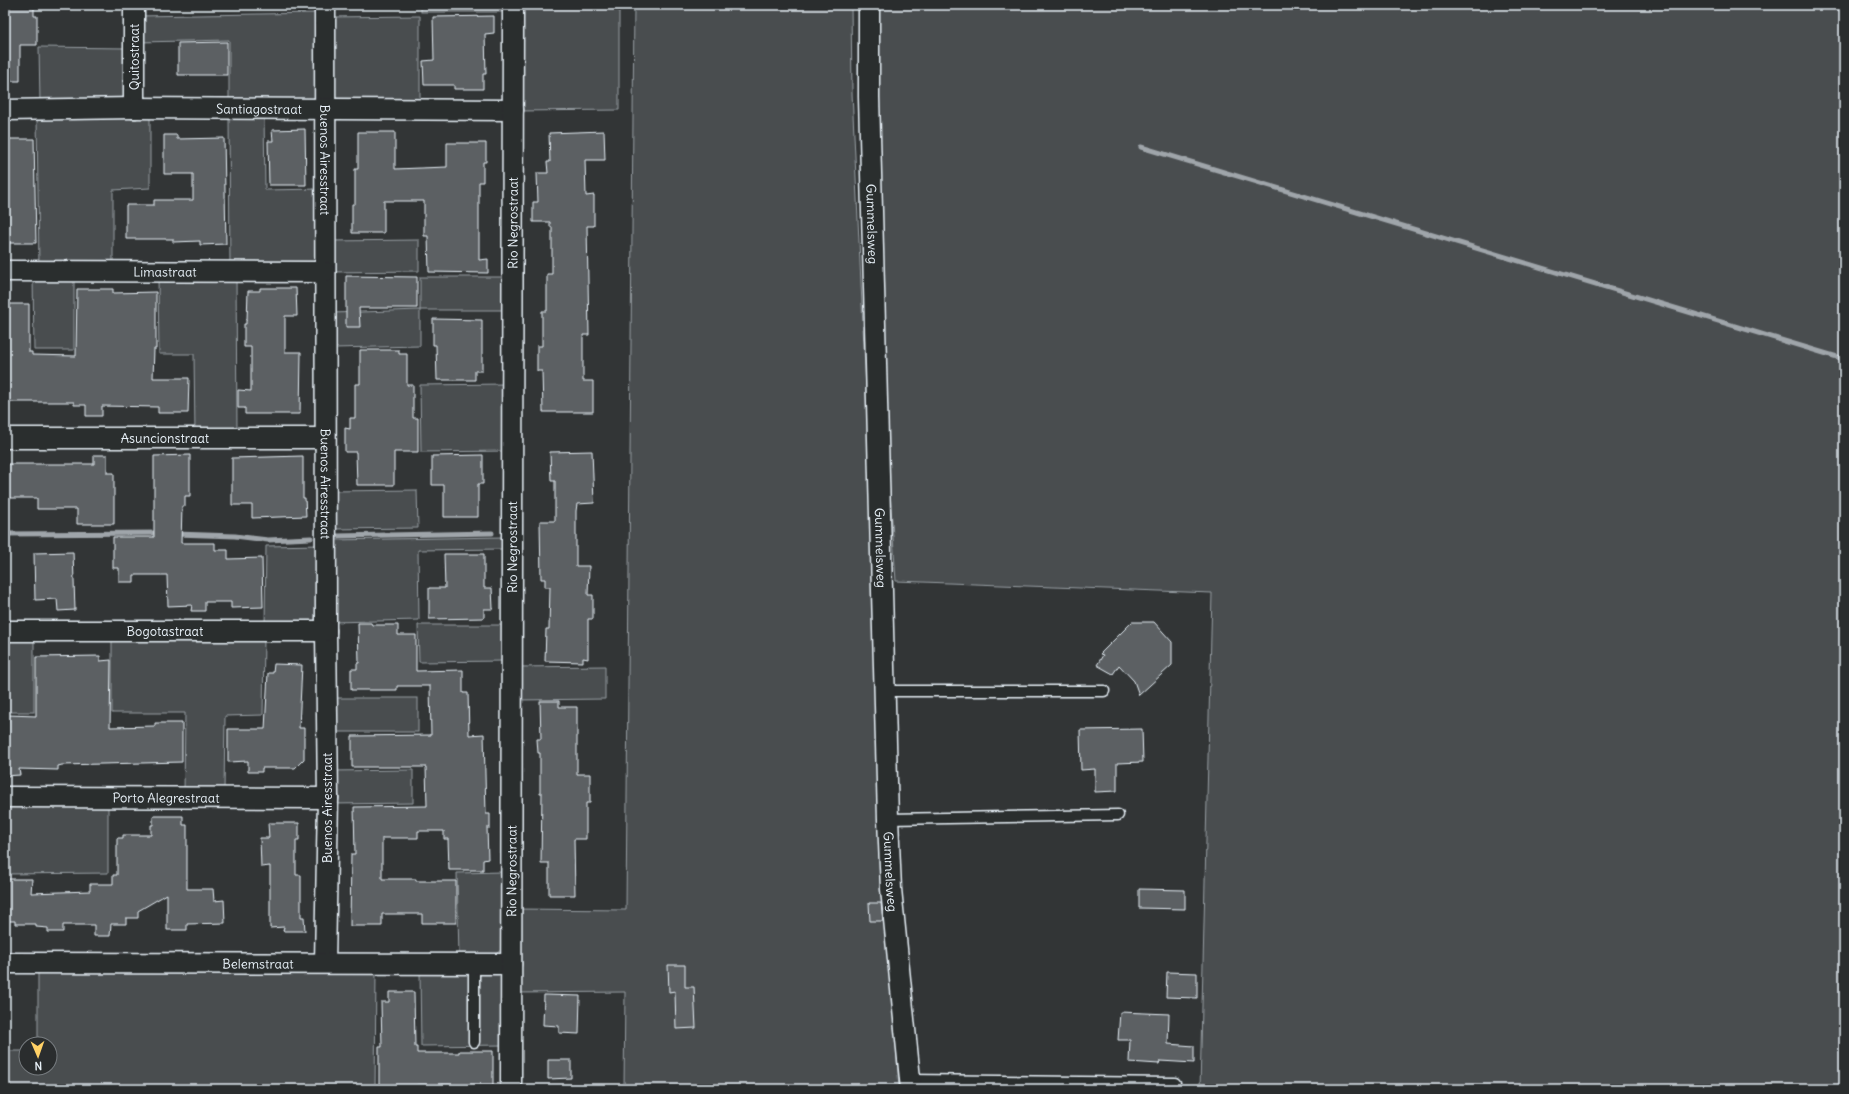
<svg xmlns="http://www.w3.org/2000/svg" width="1849" height="1094" font-family="Delius,sans-serif">
<style>
.green{fill:#494d4f;stroke:#989fa4}
.lines{fill:none;stroke-linecap:round;stroke-linejoin:round}
.stream{stroke:#9fa5aa;stroke-width:5}
.building{fill:#5c6063;stroke:#e8f1f8}
.service-casing{stroke:#e8f1f8;stroke-width:13}
.minor-casing{stroke:#e8f1f8;stroke-width:23}
.service{stroke:#2a2d2e;stroke-width:10}
.minor{stroke:#2a2d2e;stroke-width:20}
.labels{text-anchor:middle;stroke-width:3;stroke-linejoin:round;paint-order:stroke}
.street-label{font-size:13px;fill:#e8f1f8;stroke:#2a2d2e}
</style>
<rect width="100%" height="100%" fill="#323536"/>
<filter id="ink" filterUnits="userSpaceOnUse"><feTurbulence type="fractalNoise" baseFrequency=".025" numOctaves="2"/><feDisplacementMap in="SourceGraphic" scale="8" xChannelSelector="R" yChannelSelector="G"/><feConvolveMatrix kernelMatrix="1 2 1 2 8 2 1 2 1" color-interpolation-filters="sRGB"/></filter>
<g filter="url(#ink)">
<g class="green">
<rect x="421" y="5" width="86" height="7"/>
<path d="M 619,5 L 619,110 L 518,111 L 518,6 Z"/>
<path d="M 634,5 L 851,5 L 852,93 L 875,580 L 886,888 L 899,1089 L 624,1089 L 625,992 L 516,993 L 516,909 L 626,910 Z"/>
<path d="M 862,5 L 1844,5 L 1844,1089 L 1200,1089 L 1212,593 L 896,581 L 863,91 Z"/>
<path d="M 321,13 L 317,98 L 313,102 L 229,103 L 229,40 L 140,42 L 140,16 Z"/>
<path d="M 420,16 L 420,104 L 335,103 L 329,17 Z"/>
<path d="M 39,47 L 126,48 L 124,103 L 40,102 Z"/>
<path d="M 150,114 L 150,188 L 113,190 L 113,265 L 39,266 L 37,116 Z"/>
<path d="M 264,115 L 265,190 L 321,189 L 317,260 L 311,265 L 230,267 L 229,116 Z"/>
<path d="M 419,240 L 419,271 L 331,272 L 331,241 Z"/>
<path d="M 33,276 L 74,276 L 74,350 L 34,350 Z"/>
<path d="M 236,276 L 237,433 L 195,433 L 194,354 L 159,354 L 158,277 Z"/>
<path d="M 420,277 L 505,277 L 505,310 L 420,310 L 420,346 L 334,348 L 333,313 L 420,310 Z"/>
<path d="M 506,384 L 507,451 L 421,452 L 420,385 Z"/>
<path d="M 417,490 L 418,528 L 332,529 L 332,491 Z"/>
<path d="M 503,537 L 503,549 L 418,550 L 419,620 L 333,622 L 333,540 Z"/>
<path d="M 321,545 L 316,620 L 312,624 L 265,627 L 266,546 Z"/>
<path d="M 418,625 L 503,625 L 503,661 L 419,662 Z"/>
<rect x="5" y="636" width="29" height="76"/>
<path d="M 264,636 L 263,715 L 225,716 L 224,792 L 184,793 L 185,713 L 112,713 L 112,637 Z"/>
<path d="M 605,666 L 605,699 L 517,700 L 517,667 Z"/>
<rect x="331" y="698" width="87" height="34"/>
<path d="M 413,770 L 413,803 L 332,804 L 331,771 Z"/>
<path d="M 5,802 L 108,802 L 108,873 L 5,874 Z"/>
<path d="M 503,872 L 501,950 C 491,960 473,956 459,956 L 457,873 Z"/>
<path d="M 376,969 L 375,1089 L 5,1089 L 5,1051 L 26,1051 L 26,1068 L 50,1068 L 50,1044 L 38,1044 L 38,971 Z"/>
<path d="M 420,971 L 499,974 L 502,981 L 503,1045 L 421,1046 Z"/>
</g>
<g class="lines">
<g class="stream">
<path d="M 1141,147 L 1844,359"/>
<path d="M 5,534 L 160,533"/>
<path d="M 176,534 L 235,536 L 268,540 L 311,538"/>
<path d="M 337,536 L 492,533"/>
</g>
</g>
<g class="building">
<path d="M 5,5 L 34,5 L 34,16 L 37,16 L 37,45 L 20,45 L 20,81 L 5,81 Z"/>
<path d="M 494,16 L 494,33 L 485,34 L 486,74 L 483,74 L 483,89 L 454,89 L 454,85 L 424,85 L 423,61 L 434,60 L 433,17 Z"/>
<path d="M 227,42 L 227,75 L 178,75 L 178,43 Z"/>
<path d="M 305,129 L 306,185 L 269,185 L 268,141 L 273,141 L 272,130 Z"/>
<path d="M 604,131 L 605,160 L 585,160 L 586,196 L 594,195 L 594,226 L 587,226 L 589,335 L 583,335 L 583,381 L 593,381 L 593,412 L 543,412 L 542,371 L 537,371 L 537,346 L 542,346 L 542,311 L 547,311 L 547,274 L 552,274 L 552,227 L 550,227 L 550,222 L 533,222 L 533,202 L 538,202 L 537,173 L 548,173 L 547,162 L 550,162 L 549,133 Z"/>
<path d="M 358,132 L 395,132 L 395,169 L 447,167 L 447,143 L 486,143 L 486,162 L 483,162 L 483,182 L 479,182 L 479,260 L 488,259 L 488,273 L 429,272 L 428,236 L 424,236 L 424,201 L 384,201 L 384,233 L 352,233 L 352,204 L 355,204 L 355,169 L 358,169 Z"/>
<path d="M 164,135 L 177,135 L 177,139 L 224,138 L 226,244 L 200,245 L 200,241 L 173,242 L 173,239 L 126,239 L 126,205 L 154,205 L 154,200 L 193,200 L 193,174 L 164,174 Z"/>
<path d="M 5,139 L 34,139 L 36,243 L 5,243 Z"/>
<path d="M 346,276 L 417,277 L 417,308 L 359,308 L 360,327 L 346,327 Z"/>
<path d="M 260,288 L 296,288 L 297,316 L 285,316 L 285,352 L 301,352 L 300,414 L 245,414 L 245,408 L 238,408 L 238,390 L 251,391 L 251,347 L 244,347 L 244,324 L 246,324 L 246,320 L 247,320 L 248,291 L 260,291 Z"/>
<path d="M 77,289 L 113,289 L 113,293 L 156,292 L 156,349 L 154,349 L 153,378 L 189,378 L 188,413 L 158,413 L 158,407 L 102,406 L 102,416 L 86,416 L 86,405 L 74,405 L 74,402 L 5,402 L 5,304 L 29,304 L 29,352 L 32,352 L 32,355 L 76,356 Z"/>
<path d="M 433,319 L 482,320 L 482,371 L 475,371 L 475,380 L 437,380 L 436,345 L 433,345 Z"/>
<path d="M 360,350 L 399,350 L 399,354 L 407,354 L 407,385 L 413,385 L 413,418 L 418,418 L 418,452 L 394,452 L 394,485 L 357,485 L 356,452 L 345,452 L 345,428 L 350,429 L 350,418 L 355,418 L 355,384 L 360,384 Z"/>
<path d="M 592,451 L 594,503 L 577,504 L 576,511 L 576,566 L 589,566 L 588,595 L 593,595 L 593,619 L 588,619 L 588,659 L 583,658 L 583,662 L 545,661 L 546,629 L 549,629 L 550,587 L 545,587 L 545,579 L 541,579 L 540,521 L 555,521 L 555,481 L 551,481 L 550,452 Z"/>
<path d="M 94,455 L 107,455 L 107,473 L 114,473 L 114,524 L 77,524 L 77,509 L 37,509 L 37,498 L 5,498 L 5,464 L 94,464 Z"/>
<path d="M 190,455 L 190,496 L 185,496 L 185,506 L 182,506 L 181,543 L 215,543 L 215,550 L 228,550 L 228,559 L 262,558 L 263,607 L 231,608 L 231,602 L 205,602 L 205,611 L 191,611 L 192,605 L 168,606 L 167,575 L 134,575 L 134,582 L 119,582 L 119,568 L 113,568 L 113,537 L 154,537 L 154,456 Z"/>
<path d="M 483,455 L 483,484 L 478,484 L 478,517 L 444,517 L 444,485 L 432,485 L 432,456 Z"/>
<path d="M 303,456 L 303,498 L 305,498 L 306,516 L 252,518 L 252,505 L 232,505 L 232,458 Z"/>
<path d="M 73,552 L 75,610 L 58,611 L 57,599 L 35,600 L 34,553 Z"/>
<path d="M 444,554 L 484,554 L 484,588 L 492,588 L 493,609 L 484,609 L 484,618 L 429,619 L 429,588 L 445,588 Z"/>
<path d="M 1132,622 L 1154,622 L 1172,642 L 1172,665 L 1139,695 L 1134,681 L 1119,665 L 1113,674 L 1097,665 L 1103,655 L 1100,654 Z"/>
<path d="M 358,623 L 371,623 L 372,625 L 398,625 L 398,635 L 416,635 L 416,671 L 463,670 L 463,693 L 468,693 L 469,735 L 484,734 L 486,814 L 490,814 L 490,828 L 487,828 L 488,859 L 483,860 L 483,870 L 449,870 L 448,839 L 444,839 L 444,831 L 418,831 L 418,838 L 382,838 L 382,879 L 416,879 L 416,881 L 456,881 L 456,923 L 422,923 L 422,914 L 382,914 L 382,926 L 350,926 L 351,854 L 355,854 L 354,807 L 427,806 L 426,767 L 352,767 L 352,736 L 431,735 L 430,686 L 397,686 L 397,690 L 351,690 L 351,669 L 357,669 L 357,663 L 359,663 Z"/>
<path d="M 100,656 L 100,661 L 111,660 L 110,727 L 155,726 L 155,723 L 182,723 L 182,762 L 62,765 L 58,766 L 58,770 L 19,769 L 20,775 L 5,776 L 5,722 L 8,722 L 8,715 L 36,716 L 36,657 Z"/>
<path d="M 274,664 L 302,665 L 299,728 L 304,728 L 304,759 L 295,768 L 262,768 L 262,772 L 248,772 L 248,761 L 228,762 L 228,729 L 265,729 L 268,673 L 273,673 Z"/>
<path d="M 540,701 L 559,701 L 559,707 L 577,707 L 577,774 L 590,774 L 590,803 L 586,803 L 586,839 L 574,839 L 575,895 L 549,895 L 549,863 L 541,863 L 542,793 L 540,793 L 540,753 L 538,753 L 537,739 L 541,739 Z"/>
<path d="M 1142,729 L 1143,762 L 1117,763 L 1117,791 L 1095,792 L 1095,769 L 1081,770 L 1080,730 Z"/>
<path d="M 153,816 L 183,816 L 183,825 L 187,825 L 187,889 L 213,889 L 214,901 L 224,900 L 225,923 L 187,924 L 187,930 L 167,930 L 167,894 L 138,911 L 138,918 L 126,918 L 126,924 L 111,924 L 110,936 L 94,936 L 94,925 L 63,925 L 63,932 L 48,932 L 48,928 L 36,927 L 36,924 L 15,924 L 15,921 L 8,921 L 8,918 L 5,918 L 5,879 L 32,879 L 31,893 L 90,891 L 90,884 L 113,884 L 113,875 L 117,875 L 117,838 L 123,838 L 123,835 L 151,835 L 151,825 L 153,825 Z"/>
<path d="M 268,823 L 299,823 L 299,840 L 296,840 L 296,875 L 301,875 L 301,917 L 304,917 L 305,931 L 283,931 L 284,927 L 270,928 L 270,866 L 261,867 L 260,838 L 269,838 Z"/>
<path d="M 1139,889 L 1185,890 L 1185,909 L 1139,908 Z"/>
<path d="M 869,903 L 881,903 L 883,921 L 870,921 Z"/>
<path d="M 668,965 L 685,965 L 685,987 L 694,987 L 696,1028 L 676,1029 L 675,991 L 669,992 Z"/>
<path d="M 1167,972 L 1197,973 L 1197,998 L 1166,997 Z"/>
<path d="M 389,992 L 414,992 L 415,1047 L 417,1047 L 417,1053 L 459,1053 L 459,1051 L 493,1051 L 493,1089 L 459,1089 L 459,1085 L 417,1085 L 417,1088 L 413,1089 L 379,1089 L 379,1047 L 382,1047 L 381,1002 L 389,1002 Z"/>
<path d="M 544,995 L 580,996 L 579,1034 L 559,1033 L 559,1026 L 543,1025 Z"/>
<path d="M 1120,1012 L 1169,1014 L 1168,1044 L 1194,1046 L 1194,1063 L 1160,1061 L 1159,1064 L 1129,1062 L 1130,1040 L 1118,1040 Z"/>
<path d="M 548,1060 L 571,1060 L 571,1078 L 548,1079 Z"/>
</g>
<g class="lines">
<defs>
<g id="service">
<path d="M 884,691 L 1104,691"/>
<path d="M 888,819 L 1118,815"/>
<path d="M 474,964 L 474,1042"/>
<path d="M 910,1080 L 1175,1083"/>
</g>
<g id="minor">
<path id="s1" d="M 325,5 L 326,631 L 328,798 L 325,963"/>
<path id="s2" d="M 869,5 L 869,97 L 888,819 L 891,889 L 911,1089"/>
<path d="M 134,108 L 134,5"/>
<path id="s3" d="M 5,110 L 134,108 L 513,110"/>
<path id="s4" d="M 5,271 L 325,272"/>
<path id="s5" d="M 5,438 L 325,438"/>
<path id="s6" d="M 5,631 L 326,631"/>
<path id="s7" d="M 5,797 L 328,798"/>
<path id="s8" d="M 5,963 L 511,964"/>
<path id="s9" d="M 511,1089 L 513,5"/>
</g>
</defs>
<use href="#service" class="service-casing"/>
<use href="#minor" class="minor-casing"/>
<use href="#service" class="service"/>
<use href="#minor" class="minor"/>
</g>
</g>
<g class="labels">
<g class="street-label">
<text transform="translate(134 57) rotate(-90)" y="5">Quitostraat</text>
<text dy="5" stroke="none"><textPath href="#s3" startOffset="254">Santiagostraat</textPath></text>
<text dy="5" stroke="none"><textPath href="#s1" startOffset="155">Buenos Airesstraat</textPath></text>
<text dy="5" stroke="none"><textPath href="#s9" startOffset="866">Rio Negrostraat</textPath></text>
<text dy="5" stroke="none"><textPath href="#s2" startOffset="219">Gummelsweg</textPath></text>
<text dy="5" stroke="none"><textPath href="#s4" startOffset="160">Limastraat</textPath></text>
<text dy="5" stroke="none"><textPath href="#s5" startOffset="160">Asuncionstraat</textPath></text>
<text dy="5" stroke="none"><textPath href="#s1" startOffset="479">Buenos Airesstraat</textPath></text>
<text dy="5" stroke="none"><textPath href="#s9" startOffset="542">Rio Negrostraat</textPath></text>
<text dy="5" stroke="none"><textPath href="#s2" startOffset="543">Gummelsweg</textPath></text>
<text dy="5" stroke="none"><textPath href="#s6" startOffset="160">Bogotastraat</textPath></text>
<text dy="5" stroke="none"><textPath href="#s7" startOffset="161">Porto Alegrestraat</textPath></text>
<text transform="translate(327 808) rotate(-90)" y="5">Buenos Airesstraat</text>
<text dy="5" stroke="none"><textPath href="#s9" startOffset="218">Rio Negrostraat</textPath></text>
<text dy="5" stroke="none"><textPath href="#s2" startOffset="867">Gummelsweg</textPath></text>
<text dy="5" stroke="none"><textPath href="#s8" startOffset="253">Belemstraat</textPath></text>
</g>
</g>
<rect width="1849" height="1094" fill="none" stroke="#2a2d2e" stroke-width="20"/>
<rect x="10" y="10" width="1829" height="1074" fill="none" stroke="#e8f1f8" stroke-width="1.5" filter="url(#ink)"/>
<g transform="translate(38 1056) rotate(178)"><circle r="19" fill="#2a2d2e" stroke="#767b7f"/>
<path d="M0-3L7 15L0 10L-7 15Z" fill="#ffd166"/>
<text y="-6" font-size="11" font-weight="bold" text-anchor="middle" fill="#e8f1f8">N</text>
</g>
</svg>
